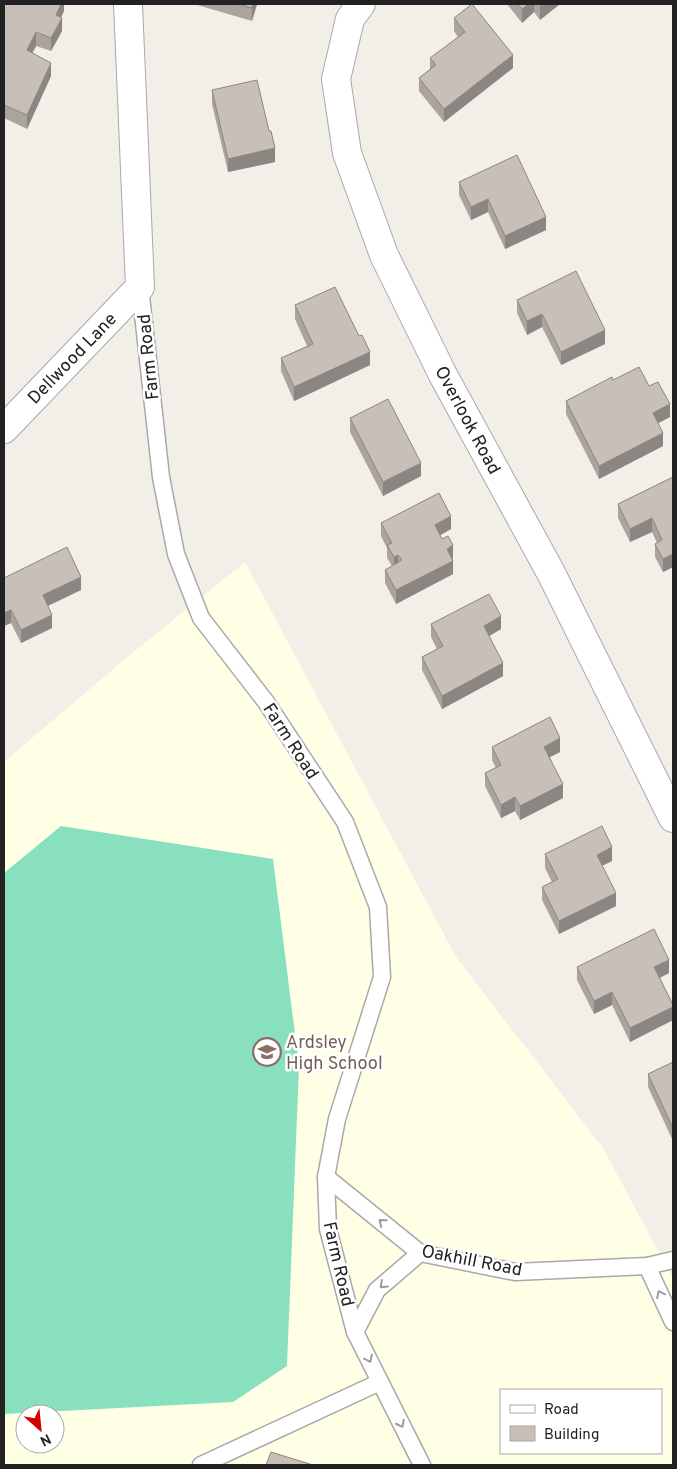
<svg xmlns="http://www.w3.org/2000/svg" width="677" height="1469" font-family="Overpass,sans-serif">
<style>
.education{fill:#ffffe5;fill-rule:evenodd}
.pitch{fill:#88e0be}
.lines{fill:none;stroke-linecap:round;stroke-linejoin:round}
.service-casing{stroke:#a9a9a9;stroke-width:19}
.minor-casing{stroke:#a9a9a9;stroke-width:30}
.service{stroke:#fff;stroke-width:16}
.minor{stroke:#fff;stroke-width:28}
.wall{fill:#aba49e}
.shaded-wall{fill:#8b8681}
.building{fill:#c7bfb8;stroke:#8b8681}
.oneway{stroke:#9c9c9c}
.labels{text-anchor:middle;stroke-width:5;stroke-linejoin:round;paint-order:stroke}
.street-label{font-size:18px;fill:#222;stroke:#fff}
.education-label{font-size:18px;fill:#785e54;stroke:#fff;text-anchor:start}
</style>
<rect width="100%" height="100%" fill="#f2efe9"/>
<path class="education" d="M 245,562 L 456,957 L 603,1148 L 673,1279 L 673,1465 L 4,1465 L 4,762 L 119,664 ZM 501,1390 L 661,1390 L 661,1453 L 501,1453 ZM 25,1414 L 55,1414 L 55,1444 L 25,1444 Z"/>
<path class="pitch" d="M 61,826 L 273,859 L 299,1066 L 287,1366 L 233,1402 L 4,1414 L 4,873 Z"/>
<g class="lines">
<defs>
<g id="service">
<path d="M 140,287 L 161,477 L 176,554 L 201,618 L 266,702 L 345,822 L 378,907 L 382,977 L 337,1119 L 326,1177 L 328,1229 L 355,1332 L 422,1465"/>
<path d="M 326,1177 L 420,1253 L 515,1272 L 647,1266 L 673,1260"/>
<path d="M 647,1266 L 673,1322"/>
<path d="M 355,1332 L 377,1290 L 420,1253"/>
<path d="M 201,1465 L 380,1382"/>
</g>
<g id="minor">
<path d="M 361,4 L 350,19 L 336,79 L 347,153 L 384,255 L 443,375 L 551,573 L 673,818"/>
<path d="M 4,429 L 140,287 L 128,4"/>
</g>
</defs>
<use href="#service" class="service-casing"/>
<use href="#minor" class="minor-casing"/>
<use href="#service" class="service"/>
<use href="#minor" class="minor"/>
</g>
<g class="wall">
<path d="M 4,4 L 64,4 L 64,11 L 61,17 L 62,31 L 51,51 L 36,46 L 32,53 L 51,76 L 27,129 L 4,118 Z"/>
<path d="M 194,4 L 257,4 L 252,21 Z"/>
<path d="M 507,4 L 560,4 L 540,20 L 534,12 L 522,23 Z"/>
<path d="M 454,18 L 513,68 L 444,122 L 419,91 L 419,78 L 430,69 L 430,58 L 458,37 L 454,31 Z"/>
<path d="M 212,90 L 275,162 L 228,172 L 212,104 Z"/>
<path d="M 459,182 L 546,230 L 505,249 L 488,212 L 471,220 L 459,195 Z"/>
<path d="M 517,300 L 605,344 L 561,365 L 542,327 L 527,335 L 517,313 Z"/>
<path d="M 295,305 L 370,365 L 294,401 L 281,371 L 281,358 L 307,346 L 295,319 Z"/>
<path d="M 613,380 L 649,386 L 670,417 L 658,423 L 663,446 L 599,479 L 566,414 L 566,401 Z"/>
<path d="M 350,418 L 421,476 L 383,496 L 350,432 Z"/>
<path d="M 673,477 L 673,567 L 663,572 L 655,557 L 655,544 L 657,543 L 652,532 L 630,542 L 618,518 L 618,504 Z"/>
<path d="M 381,523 L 451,529 L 440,535 L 453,558 L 453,574 L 396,604 L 385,583 L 385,570 L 392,566 L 387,558 L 387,548 L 381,536 Z"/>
<path d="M 4,578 L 81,590 L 48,606 L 52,628 L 21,643 L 11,623 L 4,626 Z"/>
<path d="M 431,624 L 501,629 L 489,636 L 503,676 L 442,709 L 422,670 L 422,657 L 437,649 L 431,637 Z"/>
<path d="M 492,747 L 560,752 L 550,757 L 563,798 L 520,820 L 515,811 L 501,818 L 485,786 L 485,773 L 496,768 L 492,760 Z"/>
<path d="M 545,854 L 612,861 L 602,866 L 616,906 L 559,934 L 542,900 L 542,887 L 552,882 L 545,868 Z"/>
<path d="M 577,967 L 669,973 L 660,978 L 673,1005 L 673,1020 L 630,1042 L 612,1005 L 594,1014 L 577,980 Z"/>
<path d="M 673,1062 L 673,1141 L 648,1087 L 648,1074 Z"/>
</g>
<g class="shaded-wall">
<path d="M 61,4 L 64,4 L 64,11 L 56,28 L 56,15 Z"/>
<path d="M 253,4 L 257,4 L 252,21 L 252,8 Z"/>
<path d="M 529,4 L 534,4 L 534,12 L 522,23 L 522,9 Z"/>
<path d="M 543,4 L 560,4 L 540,20 L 540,6 Z"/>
<path d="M 62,18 L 62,31 L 51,51 L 51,38 Z"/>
<path d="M 36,32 L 36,46 L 27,63 L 27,50 Z"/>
<path d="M 513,55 L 513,68 L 444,122 L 444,109 Z"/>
<path d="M 51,63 L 51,76 L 27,129 L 27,115 Z"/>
<path d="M 275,148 L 275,162 L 228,172 L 228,159 Z"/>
<path d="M 488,199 L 488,212 L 471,220 L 471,207 Z"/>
<path d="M 546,217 L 546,230 L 505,249 L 505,236 Z"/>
<path d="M 542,314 L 542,327 L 527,335 L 527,321 Z"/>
<path d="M 605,330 L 605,344 L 561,365 L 561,352 Z"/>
<path d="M 370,352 L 370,365 L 294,401 L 294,387 Z"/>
<path d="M 670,404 L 670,417 L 653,426 L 653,413 Z"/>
<path d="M 663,433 L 663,446 L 599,479 L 599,466 Z"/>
<path d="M 421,463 L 421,476 L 383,496 L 383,482 Z"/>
<path d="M 451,516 L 451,529 L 435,538 L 435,525 Z"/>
<path d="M 652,518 L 652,532 L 630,542 L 630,529 Z"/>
<path d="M 453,545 L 453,558 L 447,562 L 447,549 Z"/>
<path d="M 673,554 L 673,567 L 663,572 L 663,559 Z"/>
<path d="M 398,555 L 398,568 L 394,570 L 394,557 Z"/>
<path d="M 453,561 L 453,574 L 396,604 L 396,590 Z"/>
<path d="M 81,577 L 81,590 L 43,608 L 43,595 Z"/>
<path d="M 11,610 L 11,623 L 4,626 L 4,613 Z"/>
<path d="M 52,615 L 52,628 L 21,643 L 21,630 Z"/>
<path d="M 501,616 L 501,629 L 484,639 L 484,626 Z"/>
<path d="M 503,663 L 503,676 L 442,709 L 442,696 Z"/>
<path d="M 560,738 L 560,752 L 544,760 L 544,747 Z"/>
<path d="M 563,784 L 563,798 L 520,820 L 520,806 Z"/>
<path d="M 515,797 L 515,811 L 501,818 L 501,805 Z"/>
<path d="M 612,847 L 612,861 L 597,868 L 597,855 Z"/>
<path d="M 616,893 L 616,906 L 559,934 L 559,921 Z"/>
<path d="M 669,960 L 669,973 L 654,980 L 654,967 Z"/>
<path d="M 612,992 L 612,1005 L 594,1014 L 594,1001 Z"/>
<path d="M 673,1007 L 673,1020 L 630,1042 L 630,1028 Z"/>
</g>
<g class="building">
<path d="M 4,4 L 61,4 L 56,15 L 62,18 L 51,38 L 36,32 L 27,50 L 51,63 L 27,115 L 4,105 Z"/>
<path d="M 239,4 L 253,4 L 252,8 Z"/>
<path d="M 472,4 L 513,55 L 444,109 L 419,78 L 436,65 L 430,58 L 465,32 L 454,18 Z"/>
<path d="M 518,4 L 529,4 L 522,9 Z"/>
<path d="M 257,80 L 269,131 L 271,131 L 275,148 L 228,159 L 212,90 Z"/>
<path d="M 517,155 L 546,217 L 505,236 L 488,199 L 471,207 L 459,182 Z"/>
<path d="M 576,271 L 605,330 L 561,352 L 542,314 L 527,321 L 517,300 Z"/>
<path d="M 335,287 L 359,336 L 362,335 L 370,352 L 294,387 L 281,358 L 313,344 L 295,305 Z"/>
<path d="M 639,367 L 649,386 L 658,382 L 670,404 L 653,413 L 663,433 L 599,466 L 566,401 L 612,377 L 613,380 Z"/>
<path d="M 388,399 L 421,463 L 383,482 L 350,418 Z"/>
<path d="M 673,477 L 673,554 L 663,559 L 655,544 L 662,540 L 652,518 L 630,529 L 618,504 Z"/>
<path d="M 439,493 L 451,516 L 435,525 L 442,539 L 448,536 L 453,545 L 447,549 L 453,561 L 396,590 L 385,570 L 402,560 L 398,555 L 394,557 L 387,545 L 392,543 L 381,523 Z"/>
<path d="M 67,547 L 81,577 L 43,595 L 52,615 L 21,630 L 11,610 L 4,613 L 4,578 Z"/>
<path d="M 489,594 L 501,616 L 484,626 L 503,663 L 442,696 L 422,657 L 443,646 L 431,624 Z"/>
<path d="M 550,717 L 560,738 L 544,747 L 563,784 L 520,806 L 515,797 L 501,805 L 485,773 L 501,765 L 492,747 Z"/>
<path d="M 602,826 L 612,847 L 597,855 L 616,893 L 559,921 L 542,887 L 558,879 L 545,854 Z"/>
<path d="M 654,929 L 669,960 L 654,967 L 673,1005 L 673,1007 L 630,1028 L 612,992 L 594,1001 L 577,967 Z"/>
<path d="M 673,1062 L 673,1128 L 648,1074 Z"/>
<path d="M 271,1452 L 313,1465 L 266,1465 Z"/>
</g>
<defs><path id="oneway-chevron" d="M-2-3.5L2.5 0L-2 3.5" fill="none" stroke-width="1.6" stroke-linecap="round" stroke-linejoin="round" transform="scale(1.25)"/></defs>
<g class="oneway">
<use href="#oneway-chevron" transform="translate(382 1222) rotate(-141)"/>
<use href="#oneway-chevron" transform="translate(383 1285) rotate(137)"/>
<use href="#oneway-chevron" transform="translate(660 1294) rotate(-115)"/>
<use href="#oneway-chevron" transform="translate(369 1359) rotate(64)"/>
<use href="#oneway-chevron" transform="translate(401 1424) rotate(63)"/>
</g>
<defs>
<symbol id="school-ring" viewBox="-11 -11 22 22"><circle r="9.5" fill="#fff" stroke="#8d6e63" stroke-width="1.5"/><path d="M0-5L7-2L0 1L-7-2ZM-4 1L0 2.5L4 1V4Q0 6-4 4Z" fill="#8d6e63"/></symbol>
</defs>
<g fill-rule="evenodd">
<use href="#school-ring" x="251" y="1036" width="32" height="32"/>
</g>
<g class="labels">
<g class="street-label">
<text transform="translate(148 357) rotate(-96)" y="6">Farm Road</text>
<text transform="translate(72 358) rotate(-46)" y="6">Dellwood Lane</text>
<text transform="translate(468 420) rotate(62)" y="6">Overlook Road</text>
<text transform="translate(291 741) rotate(57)" y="6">Farm Road</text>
<text transform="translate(472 1260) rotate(11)" y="6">Oakhill Road</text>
<text transform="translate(339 1264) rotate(77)" y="6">Farm Road</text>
</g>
<g class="education-label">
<text x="286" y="1048">Ardsley<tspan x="286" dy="21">High School</tspan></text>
</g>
</g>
<rect width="677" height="1469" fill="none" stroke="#222222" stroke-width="10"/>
<rect x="500" y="1389" width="162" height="65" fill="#ffffff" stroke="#a7a7a7"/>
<rect x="510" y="1405" width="25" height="8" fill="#ffffff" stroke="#a7a7a7"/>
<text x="544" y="1414" font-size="15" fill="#222222">Road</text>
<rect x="510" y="1426" width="25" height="15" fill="#c7bfb8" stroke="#a7a7a7"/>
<text x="544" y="1439" font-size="15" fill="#222222">Building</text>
<g transform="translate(40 1429) rotate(153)"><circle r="24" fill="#ffffff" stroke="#a7a7a7"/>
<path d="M0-4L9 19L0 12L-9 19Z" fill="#d40000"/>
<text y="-8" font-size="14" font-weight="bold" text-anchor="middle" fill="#222222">N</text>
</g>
</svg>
